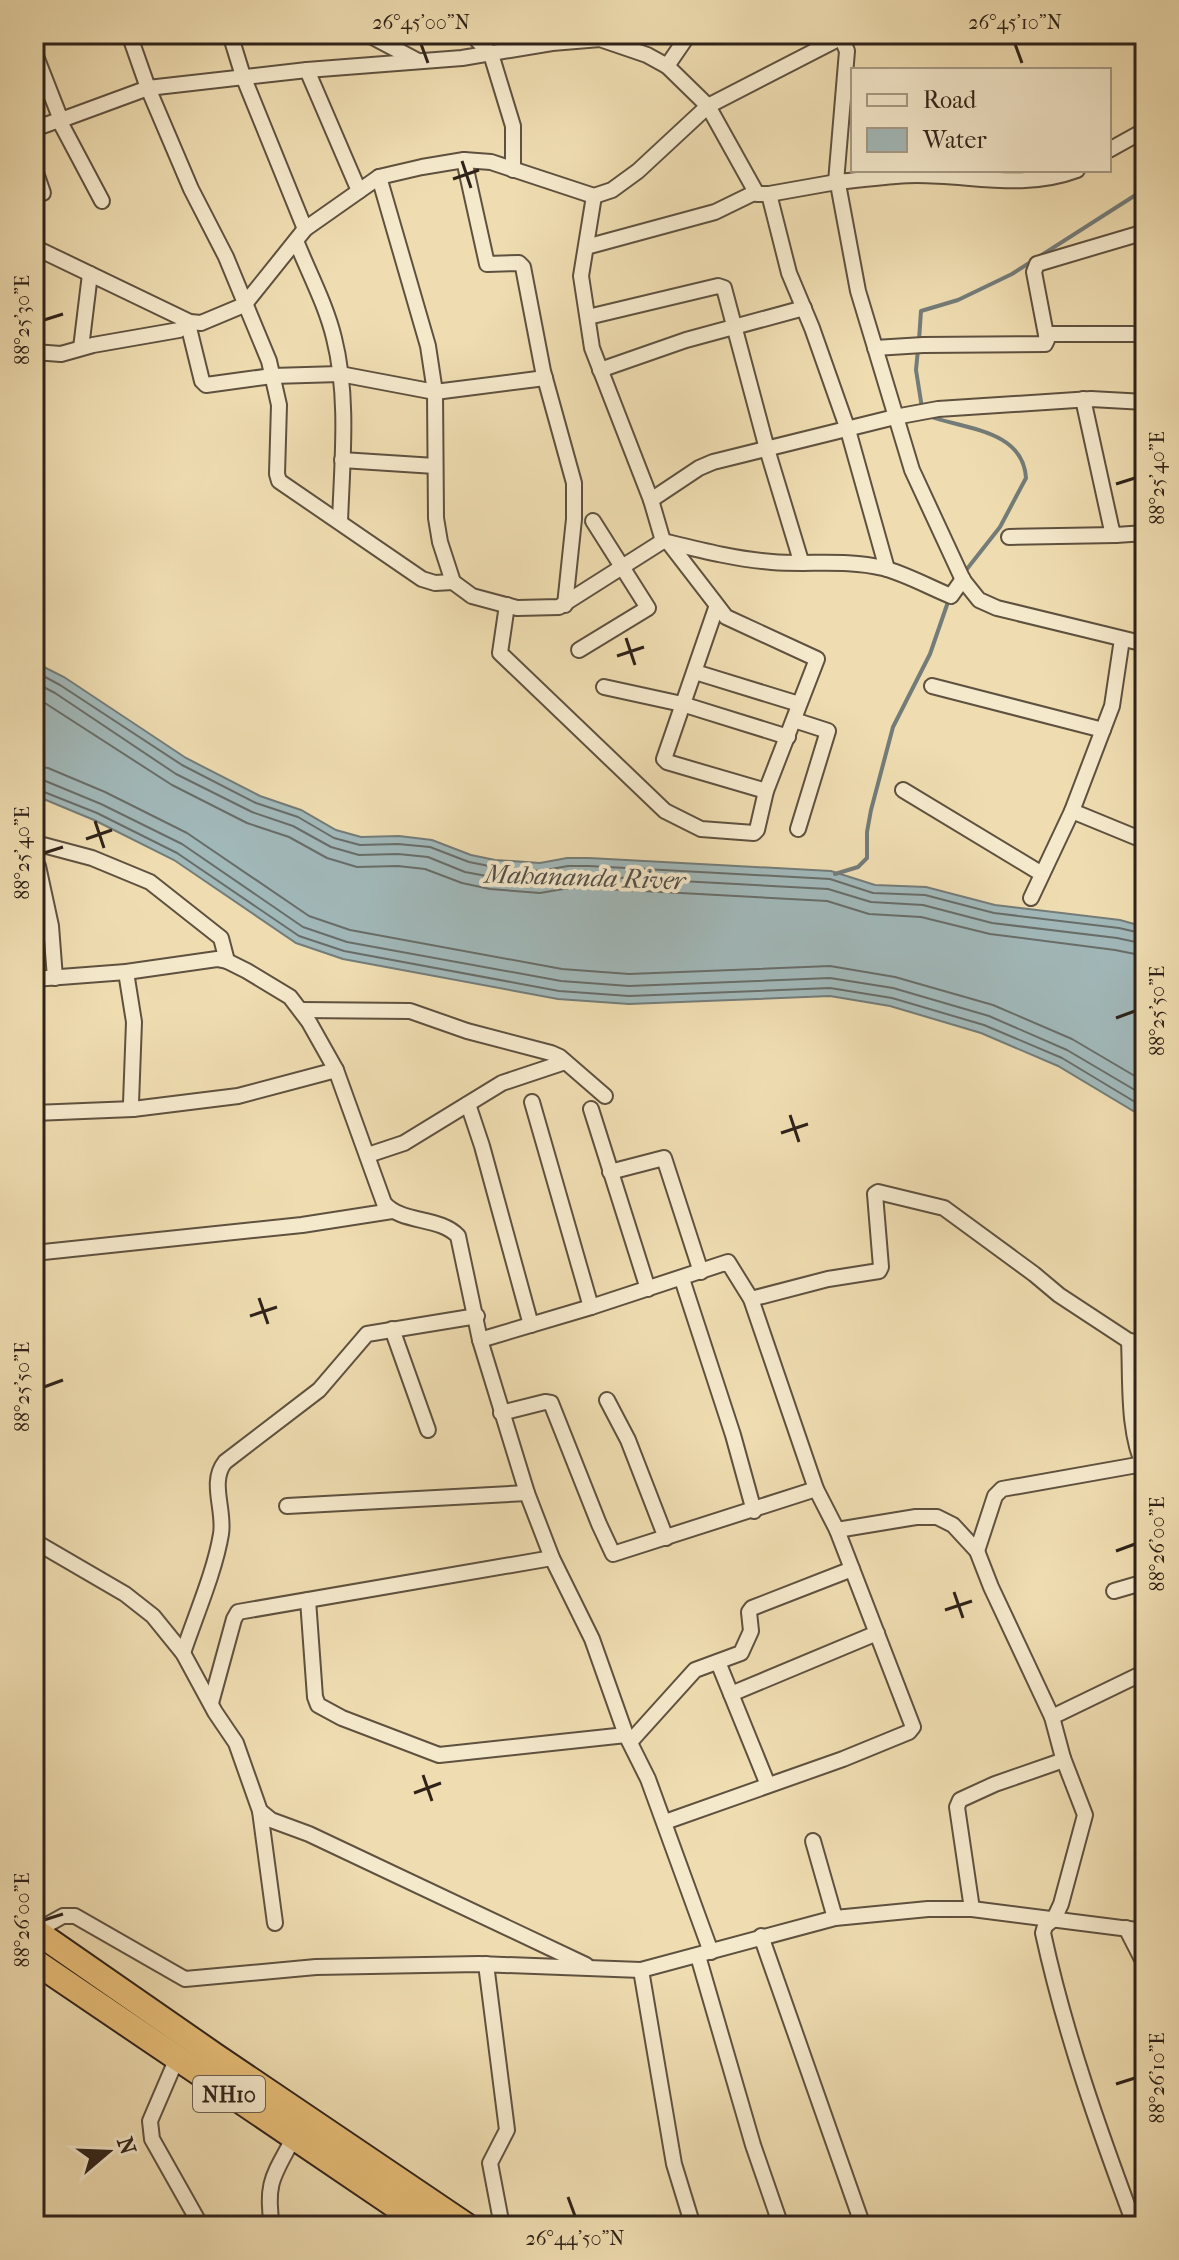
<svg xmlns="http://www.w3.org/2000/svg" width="1179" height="2260" font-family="'IM FELL French Canon',serif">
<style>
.water{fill:#a1b8b9;stroke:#737c79;stroke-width:2}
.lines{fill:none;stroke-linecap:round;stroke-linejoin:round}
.shore{stroke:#686d69;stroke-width:2}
.stream{stroke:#737c79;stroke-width:4}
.street-casing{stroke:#5f513f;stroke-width:18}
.highway-casing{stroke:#2f2219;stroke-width:28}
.street{stroke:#f5e9cc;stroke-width:14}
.highway{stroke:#e8be78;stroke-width:24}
.ticks{fill:none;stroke:#2f2219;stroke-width:3}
.labels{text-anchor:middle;stroke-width:8;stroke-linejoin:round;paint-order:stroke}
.shield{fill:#f5e9cc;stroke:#6a5e4f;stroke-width:2}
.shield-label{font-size:22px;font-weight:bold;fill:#2f2219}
.water-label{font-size:26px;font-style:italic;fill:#514f49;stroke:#f5e9cc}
.neatline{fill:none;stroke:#2f2219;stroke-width:3}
.ticks-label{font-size:20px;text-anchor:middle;fill:#2f2219}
</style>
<rect width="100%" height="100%" fill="#efddb1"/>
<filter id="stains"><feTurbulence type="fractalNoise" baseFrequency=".0025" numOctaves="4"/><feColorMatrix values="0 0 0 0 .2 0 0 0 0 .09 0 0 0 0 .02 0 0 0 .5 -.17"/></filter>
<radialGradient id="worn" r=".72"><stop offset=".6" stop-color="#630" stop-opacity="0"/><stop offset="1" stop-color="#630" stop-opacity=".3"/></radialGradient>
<path class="water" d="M 34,662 L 64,677 L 186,758 L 260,796 L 301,810 L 336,830 L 361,837 L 399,836 L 432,840 L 471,855 L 495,860 L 540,863 L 567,858 L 589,858 L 831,871 L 875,885 L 926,887 L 995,905 L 1120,920 L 1145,927 L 1145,1118 L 1058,1066 L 981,1033 L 890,1006 L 830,996 L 629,1004 L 558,999 L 343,959 L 296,943 L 174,860 L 94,820 L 34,795 Z"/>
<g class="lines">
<g class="shore">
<path d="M 34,671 L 60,685 L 182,765 L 256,803 L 298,817 L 334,838 L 360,845 L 398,844 L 430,847 L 469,862 L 494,867 L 540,871 L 568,866 L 589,866 L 830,879 L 873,893 L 925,895 L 994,913 L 1119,928 L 1145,934"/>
<path d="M 34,682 L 55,693 L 176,774 L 252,812 L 293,826 L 331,847 L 359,855 L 398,854 L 428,857 L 465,872 L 492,877 L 540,881 L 569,876 L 588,876 L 828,889 L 871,902 L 923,905 L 992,923 L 1117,938 L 1145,944"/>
<path d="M 34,696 L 172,785 L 247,823 L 289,837 L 327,858 L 357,867 L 398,866 L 425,869 L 462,883 L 490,889 L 540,893 L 569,888 L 587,888 L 827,901 L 869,914 L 921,917 L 990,934 L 1115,950 L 1145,956"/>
<path d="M 34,766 L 48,768 L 105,792 L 187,833 L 309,916 L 350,930 L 562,969 L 629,974 L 830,966 L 895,977 L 993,1005 L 1072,1039 L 1145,1082"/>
<path d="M 34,778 L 43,780 L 101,804 L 182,844 L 303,927 L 347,942 L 561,981 L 629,986 L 830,978 L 893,988 L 989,1016 L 1067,1050 L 1145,1096"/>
<path d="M 34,788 L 97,813 L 177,853 L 299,936 L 344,951 L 559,991 L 629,996 L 830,988 L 892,998 L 984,1025 L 1062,1058 L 1145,1108"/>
</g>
<g class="stream">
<path d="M 919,340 L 921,311 L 958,300 L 1012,274 L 1145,189"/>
<path d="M 918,349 L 916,370 L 922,408"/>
<path d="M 926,415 C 960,429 1023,428 1026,478 L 1000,527 L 963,574"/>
<path d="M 835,874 L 858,867 L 867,858 L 867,832 L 871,810 L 893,727 L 930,654 L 949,599"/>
</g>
<defs>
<g id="street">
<path d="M 129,34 L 148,88 L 191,189 L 226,257 L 269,361 L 279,405 L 277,474 L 279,481 L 422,579 L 435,583 L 453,582"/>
<path d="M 230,34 L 243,76 L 305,229"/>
<path d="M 367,34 L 416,60"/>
<path d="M 471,34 L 491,54 L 513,126 L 513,170"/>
<path d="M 840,34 L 847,51 L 836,182 C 863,180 890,175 917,175 C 973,175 1023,190 1077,170"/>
<path d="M 34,51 L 61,120 L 148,88 L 307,70 L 462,58 L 552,43 L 600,39 L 647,55 L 667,66 L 708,106 L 757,194 L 769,194 L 831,183 L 838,184 L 858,291 L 912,470 L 963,580 L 979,600 L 997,608 L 1145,644"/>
<path d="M 667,66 L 689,34"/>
<path d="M 307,70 L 359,191"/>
<path d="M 34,129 L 59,120 L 102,201"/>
<path d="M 1109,150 L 1145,130"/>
<path d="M 464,160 L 487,264 L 519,263 L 523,267 L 543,371 L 574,483 L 574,519 L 565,605"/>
<path d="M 34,167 L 43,193"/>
<path d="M 379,177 L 428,346 L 435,392 L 436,518 L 440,542 L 453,582 L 472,596 L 517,608 L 559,607 L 663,541"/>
<path d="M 769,194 L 789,273 L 812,328 L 848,430 L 887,569"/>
<path d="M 594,196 L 581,276 L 592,348 L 651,500 L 663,541 C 700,550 735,559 772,562 C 809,565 846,559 883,568 C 906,574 929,587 951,596 L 963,579"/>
<path d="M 296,241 C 309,273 326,305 334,338 C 349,397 342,462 340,522"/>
<path d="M 34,247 L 190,322 L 201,323 L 244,305 L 305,229 L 379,177 L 422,167 L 464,160 L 491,162 L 594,196 L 612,190 L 638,171 L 708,106 L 842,37"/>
<path d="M 586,247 L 715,212 L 756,192"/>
<path d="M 588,317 L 718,286 L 724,288 L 767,449 L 801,561"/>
<path d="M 188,324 L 202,381 L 206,385 L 272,376 L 340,374 L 435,392 L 545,378"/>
<path d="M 1046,334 L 1145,334"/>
<path d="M 81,348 L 90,274"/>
<path d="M 875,348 L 923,345 L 1045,344 L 1047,340 L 1034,272 L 1037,264 L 1145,232"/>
<path d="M 34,352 L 61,354 L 93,345 L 179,330 L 190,322"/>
<path d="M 600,370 L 686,340 L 804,308"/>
<path d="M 1083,399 L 1112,531 L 1116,535 L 1145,533"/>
<path d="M 342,460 L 435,466"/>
<path d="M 651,500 L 699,468 L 713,462 L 895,417 L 938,409 L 1091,399 L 1145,402"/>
<path d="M 1009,537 L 1116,535"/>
<path d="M 507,605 L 500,653 L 665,811 L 701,829 L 754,833 L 757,830 L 766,791 L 817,659 L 726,617 L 669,543"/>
<path d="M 716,608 L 664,759 L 667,762 L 766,791"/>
<path d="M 579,650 L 648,608 L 593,521"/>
<path d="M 695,672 L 799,704"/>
<path d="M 932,686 L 1103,730"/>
<path d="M 604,687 L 682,704 L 788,737"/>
<path d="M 794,720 L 828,731 L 798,829"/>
<path d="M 903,790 L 1042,874"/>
<path d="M 1072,811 L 1145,841"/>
<path d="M 43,845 L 92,858 L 150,882 L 221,938 L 227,961"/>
<path d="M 34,863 L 38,866 L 51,926 L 55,978"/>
<path d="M 1031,898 L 1072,811 L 1112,706 L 1122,639"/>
<path d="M 126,972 L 134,1022 L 131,1103 L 133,1109 L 238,1096 L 336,1070"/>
<path d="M 34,979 L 126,972 L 217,959 L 227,961 L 247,971 L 290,997 L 309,1022 L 336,1070 L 384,1203 C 402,1224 439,1216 458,1236 L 480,1340 L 527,1493 L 552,1558 L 592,1639 L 626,1735 L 648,1779 L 711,1952"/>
<path d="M 301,1010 L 410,1011 L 467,1031 L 551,1053 L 560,1057 L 605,1096"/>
<path d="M 532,1102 L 591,1307"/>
<path d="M 468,1104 L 482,1146 L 531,1325"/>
<path d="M 591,1109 L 648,1289"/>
<path d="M 34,1113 L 133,1109"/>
<path d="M 368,1155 L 404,1143 L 502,1083 L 565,1062"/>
<path d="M 610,1172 L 664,1158 L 701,1272"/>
<path d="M 34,1253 L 302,1225 L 392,1211"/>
<path d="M 682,1279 L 733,1435 L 754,1511"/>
<path d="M 751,1299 L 828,1279 L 879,1271 L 881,1267 L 875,1194 L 878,1192 L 944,1208 L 1034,1274 L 1059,1295 L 1129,1341 L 1145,1343"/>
<path d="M 392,1329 L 428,1430"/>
<path d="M 480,1340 L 591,1307 L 728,1262 L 751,1299 L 816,1489 L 837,1530 L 913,1727 L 909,1732 L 843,1759 L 665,1822"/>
<path d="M 1129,1341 C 1131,1382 1127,1431 1145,1469"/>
<path d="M 607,1400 L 628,1440 L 666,1538"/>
<path d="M 501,1413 L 545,1402 L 551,1403 L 599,1524 L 613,1554 L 816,1489"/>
<path d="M 287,1506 L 527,1493"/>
<path d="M 837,1530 L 916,1517 L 937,1517 L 953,1525 L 977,1551 L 991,1587 L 1052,1717 L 1063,1758 L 1061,1761 L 995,1784 L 960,1800 L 957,1807 L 972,1909"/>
<path d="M 34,1541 L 125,1594 L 153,1616 L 183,1653 L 215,1712 L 236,1743 L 260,1811 L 271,1820 L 309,1834 L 586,1965"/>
<path d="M 977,1551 L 995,1496 L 1002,1489 L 1143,1464"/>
<path d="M 1114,1591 L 1145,1582"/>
<path d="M 308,1600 L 315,1697 L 318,1705 L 342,1718 L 439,1755 L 626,1735"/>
<path d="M 183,1653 C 195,1617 215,1571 221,1534 C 225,1510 209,1482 225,1462 L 319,1390 L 367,1334 L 477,1316"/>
<path d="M 718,1662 L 768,1785"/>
<path d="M 731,1694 L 877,1633"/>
<path d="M 211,1703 L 234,1619 L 238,1612 L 552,1558"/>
<path d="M 1052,1717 L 1145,1672"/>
<path d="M 630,1742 L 695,1670 L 741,1653 L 751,1631 L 749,1612 L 752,1608 L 852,1569"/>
<path d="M 1063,1758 L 1085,1815 L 1061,1904 L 1054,1919 L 1045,1926 L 1043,1933 C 1065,2034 1099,2130 1135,2226"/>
<path d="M 260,1811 L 275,1923"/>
<path d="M 813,1841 L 835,1918"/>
<path d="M 1126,1928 L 1145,1965"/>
<path d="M 36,1931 L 63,1916 L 75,1916 L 185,1979 L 316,1967 L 479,1964 L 641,1970 L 835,1918 L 928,1909 L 972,1909 L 1145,1931"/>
<path d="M 761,1936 L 863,2226"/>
<path d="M 698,1956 L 753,2145 L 781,2226"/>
<path d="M 486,1964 L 507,2130 L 490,2163 L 502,2226"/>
<path d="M 641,1970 L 674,2164 L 693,2226"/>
<path d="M 177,2058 L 150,2121 L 152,2139 L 201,2226"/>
<path d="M 272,2226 C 265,2182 274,2175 294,2137"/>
</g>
<g id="highway">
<path d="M 34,1930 L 214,2055 L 467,2226"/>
<path d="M 34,1961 L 425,2226"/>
</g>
</defs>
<use href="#street" class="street-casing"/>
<use href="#highway" class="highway-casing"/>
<use href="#street" class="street"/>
<use href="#highway" class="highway"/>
</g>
<path class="ticks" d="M 421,44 L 428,63M 1015,44 L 1022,63M 462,161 L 471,188M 453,179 L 479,170M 44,320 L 63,314M 1116,484 L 1135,478M 626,638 L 635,665M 617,656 L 644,647M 95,821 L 104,848M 86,839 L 112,830M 44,853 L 63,847M 1116,1018 L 1135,1011M 790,1115 L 799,1142M 781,1133 L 808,1124M 259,1298 L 268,1324M 250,1316 L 277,1307M 44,1387 L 63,1380M 1116,1551 L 1135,1544M 954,1592 L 963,1618M 945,1610 L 972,1601M 423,1775 L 432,1801M 414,1793 L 441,1783M 44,1920 L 63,1914M 1116,2084 L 1135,2078M 568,2197 L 575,2216"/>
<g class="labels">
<rect class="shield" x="193" y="2076" width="72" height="36" rx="6"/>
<g class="shield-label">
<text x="229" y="2102">NH10</text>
</g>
<g class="water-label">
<text transform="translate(585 877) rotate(2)" y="9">Mahananda River</text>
</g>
</g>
<rect width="1179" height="2260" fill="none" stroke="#efddb1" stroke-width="88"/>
<rect x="851" y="68" width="260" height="104" fill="#f5e9cc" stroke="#a69984" stroke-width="2"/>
<rect x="867" y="94" width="40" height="12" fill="#f5e9cc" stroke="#a69984" stroke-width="2"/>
<text x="923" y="108" font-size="24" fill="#2f2219">Road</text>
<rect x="867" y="128" width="40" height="24" fill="#a1b8b9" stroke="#a69984" stroke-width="2"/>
<text x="923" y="148" font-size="24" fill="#2f2219">Water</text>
<g transform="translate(108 2152) rotate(71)" stroke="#f5e9cc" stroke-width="6" paint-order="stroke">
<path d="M0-6L14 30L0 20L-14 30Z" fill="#2f2219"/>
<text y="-12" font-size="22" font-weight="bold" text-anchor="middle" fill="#2f2219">N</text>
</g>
<rect x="44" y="44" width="1091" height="2172" class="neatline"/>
<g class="ticks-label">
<text x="421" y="29">26°45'00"N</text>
<text x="1015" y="29">26°45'10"N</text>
<text transform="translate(22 320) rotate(-90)" y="7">88°25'30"E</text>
<text transform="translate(1157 478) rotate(-90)" y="7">88°25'40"E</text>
<text transform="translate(22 853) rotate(-90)" y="7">88°25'40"E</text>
<text transform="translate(1157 1011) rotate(-90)" y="7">88°25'50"E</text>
<text transform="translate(22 1387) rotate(-90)" y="7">88°25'50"E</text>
<text transform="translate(1157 1544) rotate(-90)" y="7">88°26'00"E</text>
<text transform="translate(22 1920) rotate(-90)" y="7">88°26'00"E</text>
<text transform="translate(1157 2078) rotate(-90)" y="7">88°26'10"E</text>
<text x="575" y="2245">26°44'50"N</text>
</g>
<rect width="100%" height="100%" filter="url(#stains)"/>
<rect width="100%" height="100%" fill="url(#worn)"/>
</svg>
